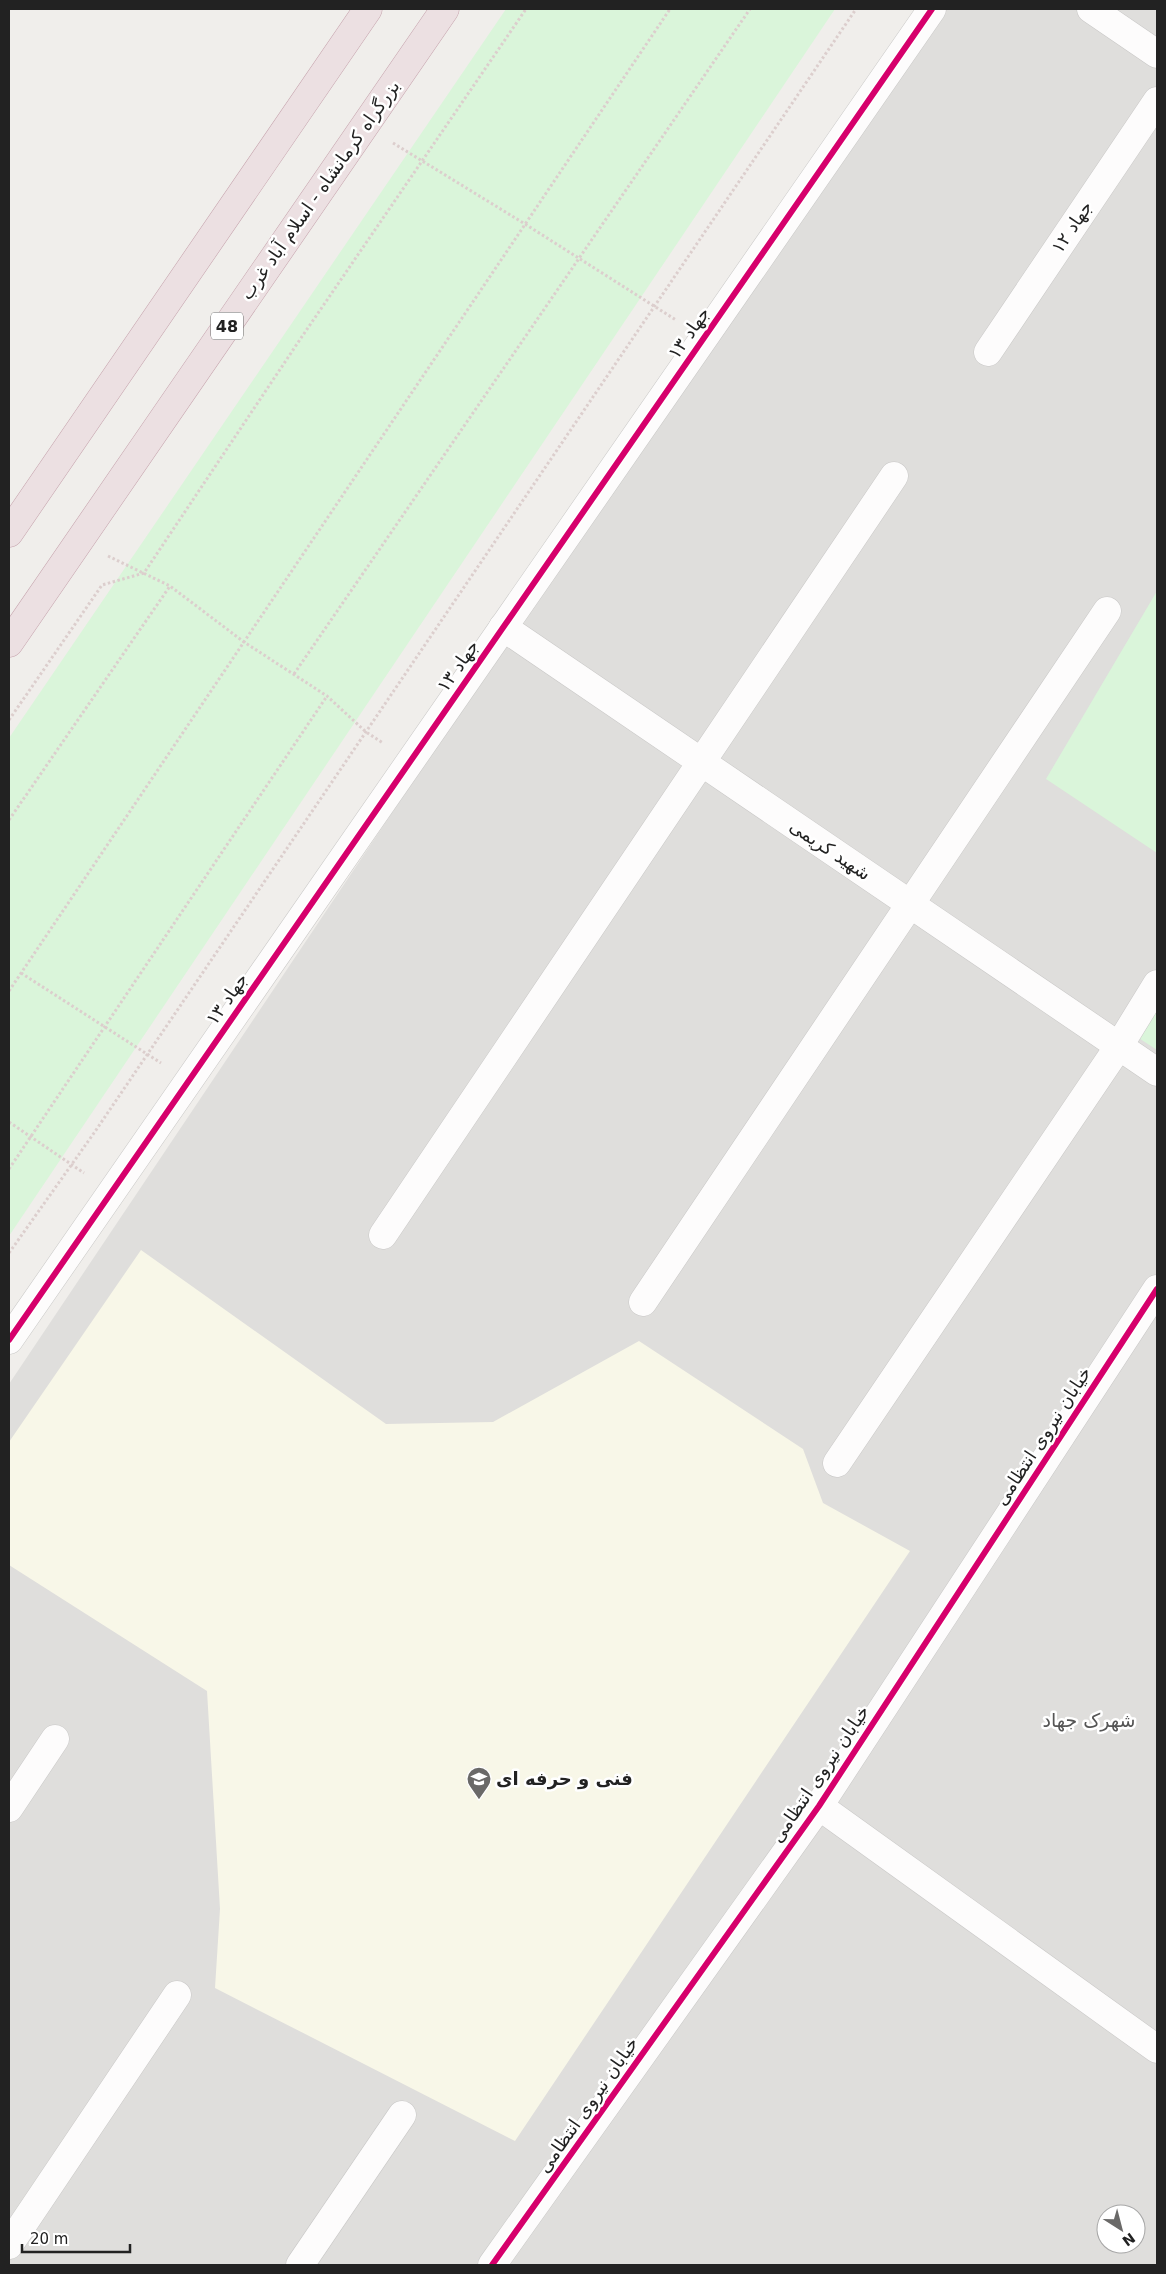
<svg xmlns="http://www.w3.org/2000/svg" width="1166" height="2274" font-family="'DejaVu Sans','Noto Sans Arabic',sans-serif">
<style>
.residential{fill:#dfdedc;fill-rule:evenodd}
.education{fill:#f8f7e8}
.park{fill:#daf5da}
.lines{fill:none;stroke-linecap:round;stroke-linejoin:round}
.street-casing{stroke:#c9c8c7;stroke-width:29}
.highway-casing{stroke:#c5a2ac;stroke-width:29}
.path{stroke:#dccecd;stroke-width:3;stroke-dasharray:2.5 2.5;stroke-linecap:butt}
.street{stroke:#fdfcfc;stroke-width:28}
.highway{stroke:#ece0e2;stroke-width:28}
.cycleway-casing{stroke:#fff;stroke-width:9}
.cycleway{stroke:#d6006c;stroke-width:6}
.labels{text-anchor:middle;stroke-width:5;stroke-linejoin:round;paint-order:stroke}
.shield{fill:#fff;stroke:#646464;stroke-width:1}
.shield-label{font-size:16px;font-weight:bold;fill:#222}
.street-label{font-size:18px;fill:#222;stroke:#fff}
.poi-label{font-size:18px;font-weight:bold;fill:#222;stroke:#fff;text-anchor:start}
.neighbourhood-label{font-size:19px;fill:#555;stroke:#fff}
</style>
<rect width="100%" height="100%" fill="#f0eeeb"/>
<path class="residential" d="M 931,9 L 1157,9 L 1157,2265 L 9,2265 L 9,1384 ZM 1106,2214 L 1136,2214 L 1136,2244 L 1106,2244 Z"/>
<path class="education" d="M 141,1250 L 386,1424 L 493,1422 L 639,1341 L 803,1449 L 823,1503 L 910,1551 L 515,2141 L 215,1988 L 220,1909 L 207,1691 L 9,1565 L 9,1442 Z"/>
<g class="park">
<path d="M 506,9 L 835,9 L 9,1236 L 9,738 Z"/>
<path d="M 1157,591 L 1157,853 L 1046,779 Z"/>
<path d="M 1157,992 L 1157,1050 L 1128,1031 Z"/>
</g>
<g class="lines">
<defs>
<g id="street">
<path d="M 1091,9 L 1157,54"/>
<path d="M 988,352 L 1157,101"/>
<path d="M 503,627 L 1157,1072"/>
<path d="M 383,1235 L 894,476"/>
<path d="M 643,1302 L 1107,611"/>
<path d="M 9,1340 L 932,9"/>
<path d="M 837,1463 L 1119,1046 L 1157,984"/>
<path d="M 819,1806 L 1157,2049"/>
<path d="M 9,1808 L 55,1739"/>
<path d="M 9,2245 L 177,1995"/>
<path d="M 300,2265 L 402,2115"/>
<path d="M 492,2265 L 819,1806 L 1157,1289"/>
</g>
<g id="highway">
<path d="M 9,533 L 368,9"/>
<path d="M 9,643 L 445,9"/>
</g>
</defs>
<use href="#street" class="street-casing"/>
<use href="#highway" class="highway-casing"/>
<g class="path">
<path d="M 393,143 L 525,224 L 676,320"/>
<path d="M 108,556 L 170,586 L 244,642 L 327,696 L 366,732 L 383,743"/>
<path d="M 294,674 L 750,9"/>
<path d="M 9,720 L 102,585 L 144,573 L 301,338 L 526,9"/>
<path d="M 9,820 L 170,586"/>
<path d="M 21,973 L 161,1063"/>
<path d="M 9,991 L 670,9"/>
<path d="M 9,1122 L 84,1173"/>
<path d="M 9,1169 L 327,696"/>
<path d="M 9,1253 L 94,1133 L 856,9"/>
</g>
<use href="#street" class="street"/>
<use href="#highway" class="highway"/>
<defs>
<g id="cycleway">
<path d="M 9,1340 L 932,9"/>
<path d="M 492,2265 L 819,1806 L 1157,1289"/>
</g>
</defs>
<use href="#cycleway" class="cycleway-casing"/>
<use href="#cycleway" class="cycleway"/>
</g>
<defs>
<symbol id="school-pin" viewBox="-11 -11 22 30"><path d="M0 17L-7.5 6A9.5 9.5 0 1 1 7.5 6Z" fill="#6a6968" stroke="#fff"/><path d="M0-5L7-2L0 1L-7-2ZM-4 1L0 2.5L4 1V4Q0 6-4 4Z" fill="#fff"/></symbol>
</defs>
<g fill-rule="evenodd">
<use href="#school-pin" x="465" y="1765" width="28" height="38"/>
</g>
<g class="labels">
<rect class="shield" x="211" y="312.5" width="32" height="27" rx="4"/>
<g class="shield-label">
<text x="227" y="332">48</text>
</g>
<g class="street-label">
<text transform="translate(320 190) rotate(-55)" y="6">بزرگراه کرمانشاه - اسلام آباد غرب</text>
<text transform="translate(1072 227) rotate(-56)" y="6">جهاد ۱۲</text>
<text transform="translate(689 333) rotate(-55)" y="6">جهاد ۱۳</text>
<text transform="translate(458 666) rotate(-55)" y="6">جهاد ۱۳</text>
<text transform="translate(830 850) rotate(34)" y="6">شهید کریمی</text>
<text transform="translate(227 999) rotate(-55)" y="6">جهاد ۱۳</text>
<text transform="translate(1043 1436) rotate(-57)" y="6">خیابان نیروی انتظامی</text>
<text transform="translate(820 1774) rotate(-56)" y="6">خیابان نیروی انتظامی</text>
<text transform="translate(588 2105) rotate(-55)" y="6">خیابان نیروی انتظامی</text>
</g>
<g class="poi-label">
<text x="496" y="1785">فنی و حرفه ای</text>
</g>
<g class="neighbourhood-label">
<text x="1089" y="1727">شهرک جهاد</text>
</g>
</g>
<rect width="1166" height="2274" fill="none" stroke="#222222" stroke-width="20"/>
<g transform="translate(1121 2229) rotate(144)"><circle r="24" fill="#ffffff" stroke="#a7a7a7"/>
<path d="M0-4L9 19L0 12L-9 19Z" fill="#6a6968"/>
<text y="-8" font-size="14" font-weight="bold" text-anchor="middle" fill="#222222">N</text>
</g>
<path d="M22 2244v8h108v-8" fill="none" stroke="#222222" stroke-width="2.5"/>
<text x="30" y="2244" font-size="15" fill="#222222" stroke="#ffffff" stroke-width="4" paint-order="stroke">20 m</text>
</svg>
